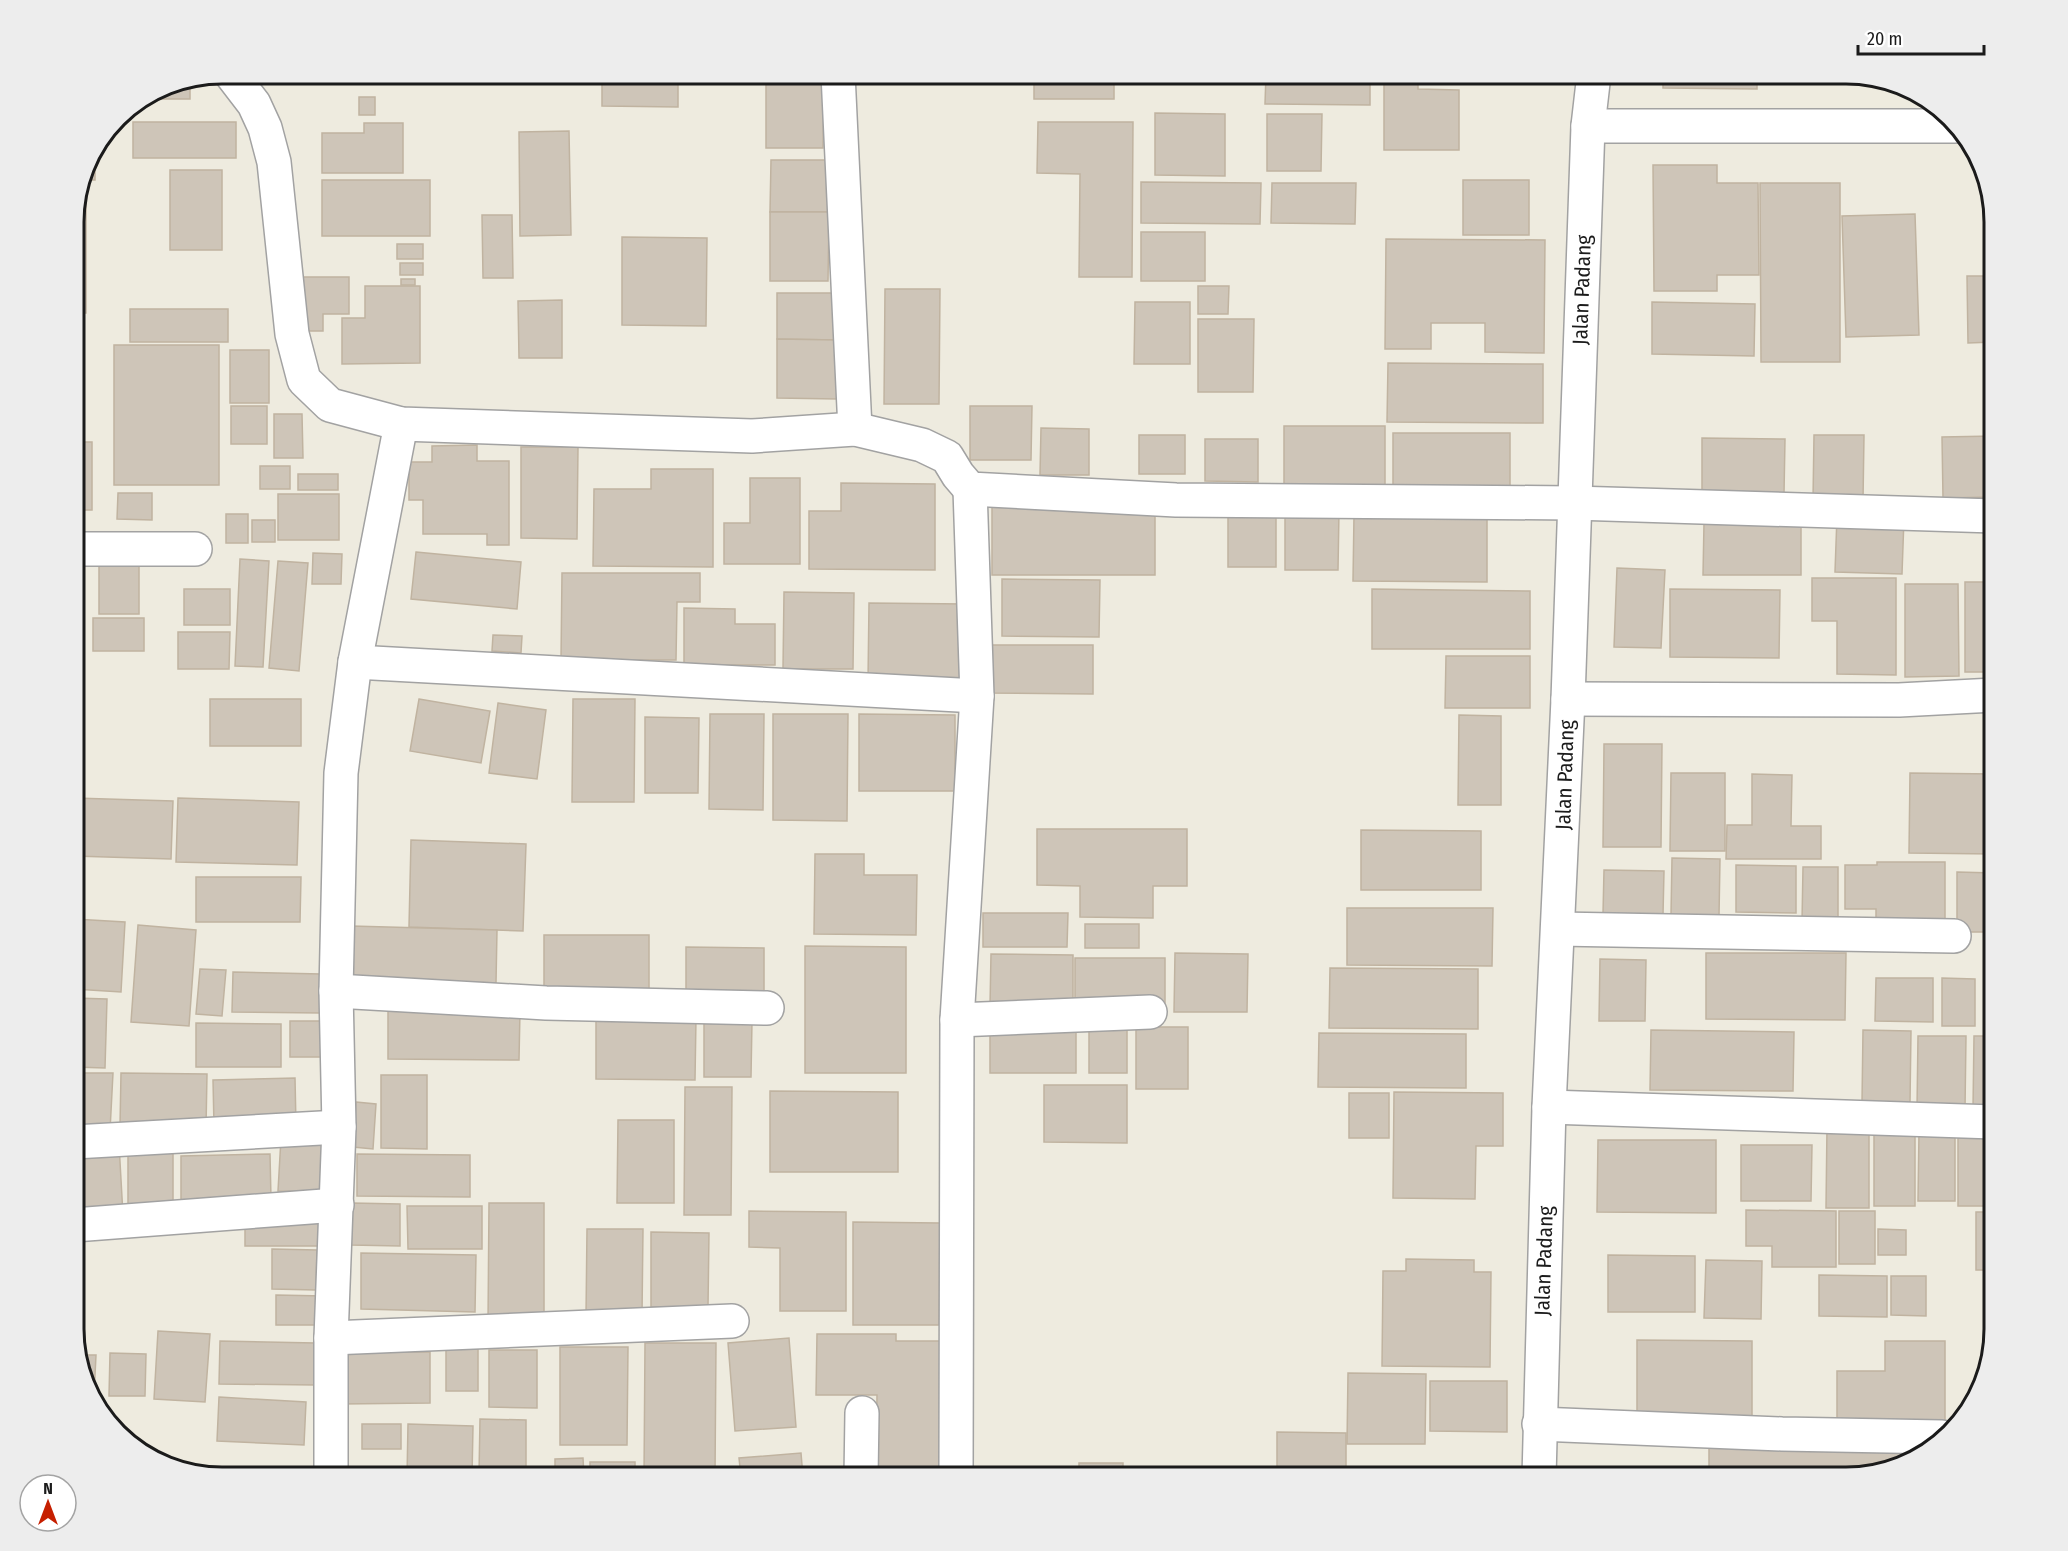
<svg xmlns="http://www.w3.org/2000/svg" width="2068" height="1551" font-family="'Fira Sans Condensed',sans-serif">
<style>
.building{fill:#cec5b8;stroke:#c0b3a0;stroke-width:1.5}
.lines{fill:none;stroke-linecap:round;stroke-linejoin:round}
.minor-casing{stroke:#a2a2a2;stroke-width:36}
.minor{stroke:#fff;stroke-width:33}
.labels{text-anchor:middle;stroke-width:6;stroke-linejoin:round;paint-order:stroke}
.street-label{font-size:21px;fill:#1b1b1b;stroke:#fff}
.rim{fill:none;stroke:#1b1b1b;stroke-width:3}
</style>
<rect width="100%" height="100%" fill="#eeebdf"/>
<g class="building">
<rect x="249" y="74" width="29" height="5"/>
<rect x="299" y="74" width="64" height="6"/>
<path d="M 602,74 L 678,74 L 678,107 L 602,106 Z"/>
<path d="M 766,74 L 824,74 L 824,76 L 766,75 Z"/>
<rect x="1034" y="74" width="80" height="25"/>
<rect x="1124" y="74" width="60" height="4"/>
<path d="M 1266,74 L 1370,74 L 1370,105 L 1265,104 Z"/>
<path d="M 1384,74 L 1418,74 L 1418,89 L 1459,90 L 1459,150 L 1384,150 Z"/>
<path d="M 1439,74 L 1526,74 L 1526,76 L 1439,75 Z"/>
<path d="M 1663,74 L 1757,74 L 1757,89 L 1663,88 Z"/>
<path d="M 766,75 L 824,76 L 823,148 L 766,148 Z"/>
<path d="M 190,80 L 190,99 L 142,99 L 166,85 Z"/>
<rect x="359" y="97" width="16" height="18"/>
<path d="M 1155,113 L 1225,114 L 1225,176 L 1155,175 Z"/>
<path d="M 1267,114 L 1322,114 L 1321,171 L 1267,171 Z"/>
<rect x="133" y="122" width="103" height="36"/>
<path d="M 1038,122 L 1133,122 L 1132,277 L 1079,277 L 1080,174 L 1037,173 Z"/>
<path d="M 364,123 L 403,123 L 403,173 L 322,173 L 322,133 L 364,133 Z"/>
<path d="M 569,131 L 571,235 L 520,236 L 519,132 Z"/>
<path d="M 95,149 L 95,180 L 83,180 L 89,157 Z"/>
<path d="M 771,160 L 829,160 L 829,212 L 770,212 Z"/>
<path d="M 1653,165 L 1717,165 L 1717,183 L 1758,183 L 1759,275 L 1717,275 L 1717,291 L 1654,291 Z"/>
<rect x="170" y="170" width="52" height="80"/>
<rect x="322" y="180" width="108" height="56"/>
<rect x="1463" y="180" width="66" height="55"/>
<path d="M 1141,182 L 1261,183 L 1260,224 L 1141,223 Z"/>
<path d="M 1272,183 L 1356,183 L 1355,224 L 1271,223 Z"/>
<path d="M 1760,183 L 1840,183 L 1840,362 L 1761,362 Z"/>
<path d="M 80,189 L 86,189 L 86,313 L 74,313 L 74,212 Z"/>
<path d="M 770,212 L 829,212 L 828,281 L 770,281 Z"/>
<path d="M 1915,214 L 1919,335 L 1846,337 L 1842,216 Z"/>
<path d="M 482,215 L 512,215 L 513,278 L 483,278 Z"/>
<rect x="1141" y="232" width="64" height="49"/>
<path d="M 622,237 L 707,238 L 706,326 L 622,325 Z"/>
<path d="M 1386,239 L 1545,240 L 1544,353 L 1485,352 L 1485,323 L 1431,323 L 1431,349 L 1385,349 Z"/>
<rect x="397" y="244" width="26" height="15"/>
<rect x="400" y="263" width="23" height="12"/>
<path d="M 1967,276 L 1994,276 L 1994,342 L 1968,343 Z"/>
<path d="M 301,277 L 349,277 L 349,314 L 323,314 L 323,331 L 296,331 Z"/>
<rect x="401" y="279" width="14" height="6"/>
<path d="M 365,286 L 420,286 L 420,363 L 342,364 L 342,318 L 365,318 Z"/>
<path d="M 1198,286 L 1229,286 L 1228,314 L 1198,314 Z"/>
<path d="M 885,289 L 940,289 L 939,404 L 884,404 Z"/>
<path d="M 777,293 L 837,293 L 837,340 L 777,339 Z"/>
<path d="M 562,300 L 562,358 L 519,358 L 518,301 Z"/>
<path d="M 1135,302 L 1190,302 L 1190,364 L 1134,364 Z"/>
<path d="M 1652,302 L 1755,304 L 1754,356 L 1652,354 Z"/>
<rect x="130" y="309" width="98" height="33"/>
<path d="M 1198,319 L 1254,319 L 1253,392 L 1198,392 Z"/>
<path d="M 777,339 L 837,340 L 837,399 L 777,398 Z"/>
<rect x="114" y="345" width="105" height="140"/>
<rect x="230" y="350" width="39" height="53"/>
<path d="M 1388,363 L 1543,364 L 1543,423 L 1387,422 Z"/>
<rect x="231" y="406" width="36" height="38"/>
<path d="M 970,406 L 1032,406 L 1031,460 L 970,460 Z"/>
<path d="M 274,414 L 302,414 L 303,458 L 274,458 Z"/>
<path d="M 1284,426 L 1385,426 L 1385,487 L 1284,486 Z"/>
<path d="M 1041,428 L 1089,429 L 1089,475 L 1040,475 Z"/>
<rect x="1393" y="433" width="117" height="54"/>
<rect x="1139" y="435" width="46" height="39"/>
<path d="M 1814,435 L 1864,435 L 1863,501 L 1813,500 Z"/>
<path d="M 1994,436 L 1994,497 L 1943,498 L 1942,437 Z"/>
<path d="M 1702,438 L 1785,439 L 1784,494 L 1702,494 Z"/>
<path d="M 1205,439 L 1258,439 L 1258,482 L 1205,481 Z"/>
<rect x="74" y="442" width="18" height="68"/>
<path d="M 477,445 L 477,461 L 509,461 L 509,545 L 487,545 L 487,534 L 423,534 L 423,500 L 409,500 L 409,462 L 432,462 L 432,446 Z"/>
<path d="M 521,447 L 578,447 L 577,539 L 521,538 Z"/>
<rect x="260" y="466" width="30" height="23"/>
<path d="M 651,469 L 713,469 L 713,567 L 593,566 L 594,489 L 651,489 Z"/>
<rect x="298" y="474" width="40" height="16"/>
<path d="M 750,478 L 800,478 L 800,564 L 724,564 L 724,523 L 750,523 Z"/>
<path d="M 841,483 L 935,484 L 935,570 L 809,569 L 809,511 L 841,511 Z"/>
<path d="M 118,493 L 152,493 L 152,520 L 117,519 Z"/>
<rect x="278" y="494" width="61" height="46"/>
<path d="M 992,504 L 1155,505 L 1155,575 L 992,575 Z"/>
<path d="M 1285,510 L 1339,511 L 1338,570 L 1285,570 Z"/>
<rect x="226" y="514" width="22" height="29"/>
<path d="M 1228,514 L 1276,515 L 1276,567 L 1228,567 Z"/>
<path d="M 1354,515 L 1487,516 L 1487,582 L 1353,581 Z"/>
<path d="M 1837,516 L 1904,518 L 1902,574 L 1835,572 Z"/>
<rect x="252" y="520" width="23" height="22"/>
<path d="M 1704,523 L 1801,524 L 1801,575 L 1703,575 Z"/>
<rect x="99" y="552" width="40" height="62"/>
<path d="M 416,552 L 521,562 L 517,609 L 411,599 Z"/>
<path d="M 313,553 L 342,554 L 341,584 L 312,584 Z"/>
<path d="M 240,559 L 269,561 L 263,667 L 235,666 Z"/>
<path d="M 278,561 L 308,563 L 299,671 L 269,668 Z"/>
<path d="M 1617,568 L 1665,570 L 1661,648 L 1614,647 Z"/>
<path d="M 562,573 L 700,573 L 700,602 L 677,602 L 676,660 L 561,660 Z"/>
<path d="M 1812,578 L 1896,578 L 1896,675 L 1837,674 L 1837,621 L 1812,621 Z"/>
<path d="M 1002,579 L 1100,580 L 1099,637 L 1002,636 Z"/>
<rect x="1965" y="582" width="29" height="90"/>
<path d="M 1905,584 L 1958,584 L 1959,676 L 1905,677 Z"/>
<rect x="184" y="589" width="46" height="36"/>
<path d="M 1372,589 L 1530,591 L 1530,649 L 1372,649 Z"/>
<path d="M 1670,589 L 1780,590 L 1779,658 L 1670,657 Z"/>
<path d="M 784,592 L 854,593 L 853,669 L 783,669 Z"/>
<path d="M 869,603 L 966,604 L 966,682 L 868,681 Z"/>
<path d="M 684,608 L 735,609 L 735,624 L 775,624 L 775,665 L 684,665 Z"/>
<rect x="93" y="618" width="51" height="33"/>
<path d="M 178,632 L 230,632 L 229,669 L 178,669 Z"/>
<path d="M 493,635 L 522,636 L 521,653 L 492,651 Z"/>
<path d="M 990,645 L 1093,645 L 1093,694 L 990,693 Z"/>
<path d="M 1446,656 L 1530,656 L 1530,708 L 1445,708 Z"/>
<rect x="210" y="699" width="91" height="47"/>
<path d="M 419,699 L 490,711 L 481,763 L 410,751 Z"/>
<path d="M 573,699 L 635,699 L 634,802 L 572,802 Z"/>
<path d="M 498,703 L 546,710 L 537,779 L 489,773 Z"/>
<path d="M 710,714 L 764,714 L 763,810 L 709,809 Z"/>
<path d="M 773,714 L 848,714 L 847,821 L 773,820 Z"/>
<path d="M 859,714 L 955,715 L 955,791 L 859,791 Z"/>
<path d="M 1459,715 L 1501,716 L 1501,805 L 1458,805 Z"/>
<path d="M 645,717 L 699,718 L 698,793 L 645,793 Z"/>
<path d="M 1604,744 L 1662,744 L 1661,847 L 1603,847 Z"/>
<path d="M 1671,773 L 1725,773 L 1725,851 L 1670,851 Z"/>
<path d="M 1910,773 L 1994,774 L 1994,854 L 1909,853 Z"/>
<path d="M 1752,774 L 1792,775 L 1791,826 L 1821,826 L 1821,859 L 1726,859 L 1727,825 L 1752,825 Z"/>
<path d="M 74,798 L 173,801 L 171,859 L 74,856 Z"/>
<path d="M 178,798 L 299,802 L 297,865 L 176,862 Z"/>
<path d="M 1037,829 L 1187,829 L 1187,886 L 1153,886 L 1153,918 L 1080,917 L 1080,886 L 1037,885 Z"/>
<path d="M 1361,830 L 1481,831 L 1481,890 L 1361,890 Z"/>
<path d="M 411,840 L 526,844 L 523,931 L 409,927 Z"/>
<path d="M 815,854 L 864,854 L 864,875 L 917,875 L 916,935 L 814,934 Z"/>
<path d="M 1672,858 L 1720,859 L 1719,916 L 1671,915 Z"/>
<path d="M 1877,862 L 1945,862 L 1945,920 L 1876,919 L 1876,909 L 1845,909 L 1845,865 L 1877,865 Z"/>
<path d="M 1736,865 L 1796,866 L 1796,913 L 1736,912 Z"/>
<path d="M 1803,867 L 1838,867 L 1838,922 L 1802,922 Z"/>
<path d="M 1604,870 L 1664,871 L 1663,915 L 1603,914 Z"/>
<path d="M 1957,872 L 1994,873 L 1994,932 L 1957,932 Z"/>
<path d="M 196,877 L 301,877 L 300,922 L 196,922 Z"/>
<path d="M 1347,908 L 1493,908 L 1492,966 L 1347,965 Z"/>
<path d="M 983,913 L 1068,913 L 1067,947 L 983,947 Z"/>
<path d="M 74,919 L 125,922 L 121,992 L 74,989 Z"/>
<rect x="1085" y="924" width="54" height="24"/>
<path d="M 138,925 L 196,930 L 189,1026 L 131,1022 Z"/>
<path d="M 351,926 L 497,930 L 496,983 L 349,978 Z"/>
<rect x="544" y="935" width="105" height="59"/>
<path d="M 805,946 L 906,947 L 906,1073 L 805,1073 Z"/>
<path d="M 686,947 L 764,948 L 764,994 L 686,994 Z"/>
<path d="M 1175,953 L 1248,954 L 1247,1012 L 1174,1012 Z"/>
<path d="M 1706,953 L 1846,953 L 1845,1020 L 1706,1019 Z"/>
<path d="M 991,954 L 1073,955 L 1073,1007 L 990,1006 Z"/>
<path d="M 1987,956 L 1994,956 L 1994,1026 L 1986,1026 Z"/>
<path d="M 1075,958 L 1165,958 L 1165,1003 L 1075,1002 Z"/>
<path d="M 1600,959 L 1646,960 L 1645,1021 L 1599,1021 Z"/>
<path d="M 1330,968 L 1478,969 L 1478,1029 L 1329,1028 Z"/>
<path d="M 200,969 L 226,970 L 222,1016 L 196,1014 Z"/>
<path d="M 233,972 L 321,974 L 320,1013 L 232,1012 Z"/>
<path d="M 1876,978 L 1933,978 L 1933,1022 L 1875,1021 Z"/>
<path d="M 1942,978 L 1975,979 L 1975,1026 L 1942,1026 Z"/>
<path d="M 74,998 L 107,999 L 105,1068 L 74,1067 Z"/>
<path d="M 388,1010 L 520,1011 L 519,1060 L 388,1059 Z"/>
<path d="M 596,1017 L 696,1018 L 695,1080 L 596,1079 Z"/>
<rect x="290" y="1021" width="37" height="36"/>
<path d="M 704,1021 L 752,1021 L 751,1077 L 704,1077 Z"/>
<path d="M 196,1023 L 281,1024 L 281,1067 L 196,1067 Z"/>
<rect x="1089" y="1025" width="38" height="48"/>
<path d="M 990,1026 L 1076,1027 L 1076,1073 L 990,1073 Z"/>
<rect x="1136" y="1027" width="52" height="62"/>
<path d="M 1651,1030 L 1794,1032 L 1793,1091 L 1650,1090 Z"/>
<path d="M 1863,1030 L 1911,1031 L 1910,1103 L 1862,1103 Z"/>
<path d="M 1319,1033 L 1466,1034 L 1466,1088 L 1318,1087 Z"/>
<path d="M 1918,1036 L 1966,1036 L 1965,1110 L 1917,1109 Z"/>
<path d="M 1974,1036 L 1994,1036 L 1994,1109 L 1973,1109 Z"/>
<path d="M 82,1073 L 113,1073 L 110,1131 L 79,1129 Z"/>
<path d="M 121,1073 L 207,1074 L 206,1127 L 120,1126 Z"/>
<path d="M 381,1075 L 427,1075 L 427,1149 L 381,1148 Z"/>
<path d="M 295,1078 L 296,1125 L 214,1126 L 213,1080 Z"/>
<path d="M 1044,1085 L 1127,1085 L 1127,1143 L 1044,1142 Z"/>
<path d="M 685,1087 L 732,1087 L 731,1215 L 684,1215 Z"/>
<path d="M 770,1091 L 898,1092 L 898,1172 L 770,1172 Z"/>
<path d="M 1394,1092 L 1503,1093 L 1503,1146 L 1476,1146 L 1475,1199 L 1393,1198 Z"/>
<rect x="1349" y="1093" width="40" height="45"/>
<path d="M 356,1102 L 376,1104 L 373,1149 L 353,1147 Z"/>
<path d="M 618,1120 L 674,1120 L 674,1203 L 617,1203 Z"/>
<path d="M 1827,1126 L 1869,1127 L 1869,1208 L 1826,1208 Z"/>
<rect x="1874" y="1129" width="41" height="77"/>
<path d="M 1919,1131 L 1955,1131 L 1955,1201 L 1918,1201 Z"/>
<rect x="1958" y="1136" width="36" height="70"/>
<path d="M 281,1138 L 322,1140 L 321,1192 L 278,1191 Z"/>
<path d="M 1598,1140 L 1716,1140 L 1716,1213 L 1597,1212 Z"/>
<path d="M 119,1144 L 123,1215 L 74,1217 L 74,1146 Z"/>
<path d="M 128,1145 L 173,1146 L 173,1211 L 128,1210 Z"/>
<path d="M 1741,1145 L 1812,1145 L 1811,1201 L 1741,1201 Z"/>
<path d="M 270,1154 L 271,1199 L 181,1201 L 181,1156 Z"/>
<path d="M 357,1154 L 470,1155 L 470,1197 L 357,1196 Z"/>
<path d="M 352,1203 L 400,1204 L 400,1246 L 351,1245 Z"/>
<path d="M 489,1203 L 544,1203 L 544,1323 L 488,1323 Z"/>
<path d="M 407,1206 L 482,1206 L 482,1249 L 408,1249 Z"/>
<path d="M 1746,1210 L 1836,1211 L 1836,1267 L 1772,1267 L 1772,1246 L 1746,1246 Z"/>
<path d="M 749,1211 L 846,1212 L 846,1311 L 780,1311 L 780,1248 L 749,1247 Z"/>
<rect x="1839" y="1211" width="36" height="53"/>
<rect x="1976" y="1212" width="18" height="58"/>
<path d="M 245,1217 L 322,1218 L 322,1246 L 245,1246 Z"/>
<path d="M 853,1222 L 940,1223 L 939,1325 L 853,1325 Z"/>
<path d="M 587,1229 L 643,1229 L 642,1316 L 586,1316 Z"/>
<path d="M 1878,1229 L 1906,1230 L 1906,1255 L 1878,1255 Z"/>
<path d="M 651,1232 L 709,1233 L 708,1307 L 651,1307 Z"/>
<path d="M 272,1249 L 317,1250 L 316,1290 L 272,1289 Z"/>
<path d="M 361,1253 L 476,1255 L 475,1312 L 361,1309 Z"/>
<path d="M 1608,1255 L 1695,1256 L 1695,1312 L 1608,1312 Z"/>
<path d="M 1406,1259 L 1474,1260 L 1474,1272 L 1491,1272 L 1490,1367 L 1382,1366 L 1383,1271 L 1406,1271 Z"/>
<path d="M 1706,1260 L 1762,1261 L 1761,1319 L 1704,1318 Z"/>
<path d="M 1819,1275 L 1887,1276 L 1887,1317 L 1819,1316 Z"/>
<path d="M 1891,1276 L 1926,1276 L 1926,1316 L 1891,1315 Z"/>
<path d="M 276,1295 L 324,1296 L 324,1325 L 276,1325 Z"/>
<path d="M 158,1331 L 210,1334 L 205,1402 L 154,1399 Z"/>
<path d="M 817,1334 L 896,1334 L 896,1341 L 943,1341 L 942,1477 L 876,1477 L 877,1395 L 816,1395 Z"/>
<path d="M 789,1338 L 796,1427 L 735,1431 L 728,1343 Z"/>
<path d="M 1637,1340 L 1752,1341 L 1752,1418 L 1637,1416 Z"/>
<path d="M 220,1341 L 315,1343 L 315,1385 L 219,1384 Z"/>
<path d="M 1885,1341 L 1945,1341 L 1945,1427 L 1837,1426 L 1837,1371 L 1885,1371 Z"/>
<path d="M 645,1343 L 716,1343 L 715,1477 L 644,1477 Z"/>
<path d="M 560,1347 L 628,1347 L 627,1445 L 560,1445 Z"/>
<rect x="446" y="1349" width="32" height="42"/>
<path d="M 489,1350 L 537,1350 L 537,1408 L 489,1407 Z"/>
<path d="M 341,1352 L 430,1352 L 430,1403 L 341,1404 Z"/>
<path d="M 110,1353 L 146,1354 L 145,1396 L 109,1396 Z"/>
<path d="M 78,1355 L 96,1355 L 94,1396 L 89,1395 Z"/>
<path d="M 1348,1373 L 1426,1374 L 1425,1444 L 1347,1444 Z"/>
<path d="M 1430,1381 L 1507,1381 L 1507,1432 L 1430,1431 Z"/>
<path d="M 219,1397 L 306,1402 L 304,1445 L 217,1441 Z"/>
<path d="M 480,1419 L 526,1420 L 526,1474 L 479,1474 Z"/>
<rect x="362" y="1424" width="39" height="25"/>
<path d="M 408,1424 L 473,1426 L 472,1477 L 407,1477 Z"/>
<path d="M 1277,1432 L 1346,1433 L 1346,1477 L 1277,1477 Z"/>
<path d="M 1709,1448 L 1927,1450 L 1911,1462 L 1846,1478 L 1709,1477 Z"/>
<path d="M 801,1453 L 803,1477 L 741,1477 L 739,1458 Z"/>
<path d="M 583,1458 L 584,1477 L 555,1477 L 555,1459 Z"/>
<rect x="590" y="1462" width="45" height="15"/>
<rect x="1079" y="1463" width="44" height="14"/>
</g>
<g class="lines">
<defs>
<g id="minor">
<path d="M 231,74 L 254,104 L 265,128 L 274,162 L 292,334 L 304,380 L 330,405 L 401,424 L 752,436 L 855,429 L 922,445 L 947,457 L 958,475 L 970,489 L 1176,500 L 1574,503 L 1994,516"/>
<path d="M 838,74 L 855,429"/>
<path d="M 1588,126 L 1955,126"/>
<path d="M 74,549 L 195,549"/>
<path d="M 355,662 L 977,696"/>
<path d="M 1568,699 L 1899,700 L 1994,695"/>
<path d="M 1558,929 L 1954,936"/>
<path d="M 336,991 L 546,1003 L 767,1008"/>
<path d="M 957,1020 L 1150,1012"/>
<path d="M 1549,1107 L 1994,1122"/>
<path d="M 74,1142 L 339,1127"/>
<path d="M 74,1225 L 337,1205"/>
<path d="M 331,1338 L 732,1321"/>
<path d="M 1539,1424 L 1782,1434 L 1942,1437"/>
<path d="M 331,1477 L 331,1338 L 339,1127 L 336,991 L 341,773 L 355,662 L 401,424"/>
<path d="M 861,1477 L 862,1413"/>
<path d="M 956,1477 L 957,1020 L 977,696 L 970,489"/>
<path d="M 1539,1477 L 1549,1107 L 1568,699 L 1588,126 L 1594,74"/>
</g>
</defs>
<use href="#minor" class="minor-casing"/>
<use href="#minor" class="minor"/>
</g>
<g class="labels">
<g class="street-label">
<text transform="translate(1582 290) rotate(-88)" y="7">Jalan Padang</text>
<text transform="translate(1565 775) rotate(-88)" y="7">Jalan Padang</text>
<text transform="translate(1544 1261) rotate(-88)" y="7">Jalan Padang</text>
</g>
</g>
<path d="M0 0H2068V1551H0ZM222 84H1846A138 138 0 0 1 1984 222V1329A138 138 0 0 1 1846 1467H222A138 138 0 0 1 84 1329V222A138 138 0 0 1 222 84Z" fill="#ededed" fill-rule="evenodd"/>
<path class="rim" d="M222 84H1846A138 138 0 0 1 1984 222V1329A138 138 0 0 1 1846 1467H222A138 138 0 0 1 84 1329V222A138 138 0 0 1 222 84Z"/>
<g transform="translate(48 1503)"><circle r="28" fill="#ffffff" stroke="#a4a4a4" stroke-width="1.5"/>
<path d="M0-4.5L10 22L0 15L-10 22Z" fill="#c61f00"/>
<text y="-9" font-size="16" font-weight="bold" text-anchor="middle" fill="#1b1b1b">N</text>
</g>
<path d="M1858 45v9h126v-9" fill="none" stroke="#1b1b1b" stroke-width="3"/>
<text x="1867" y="45" font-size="18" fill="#1b1b1b" stroke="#ffffff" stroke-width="4.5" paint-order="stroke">20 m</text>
</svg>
